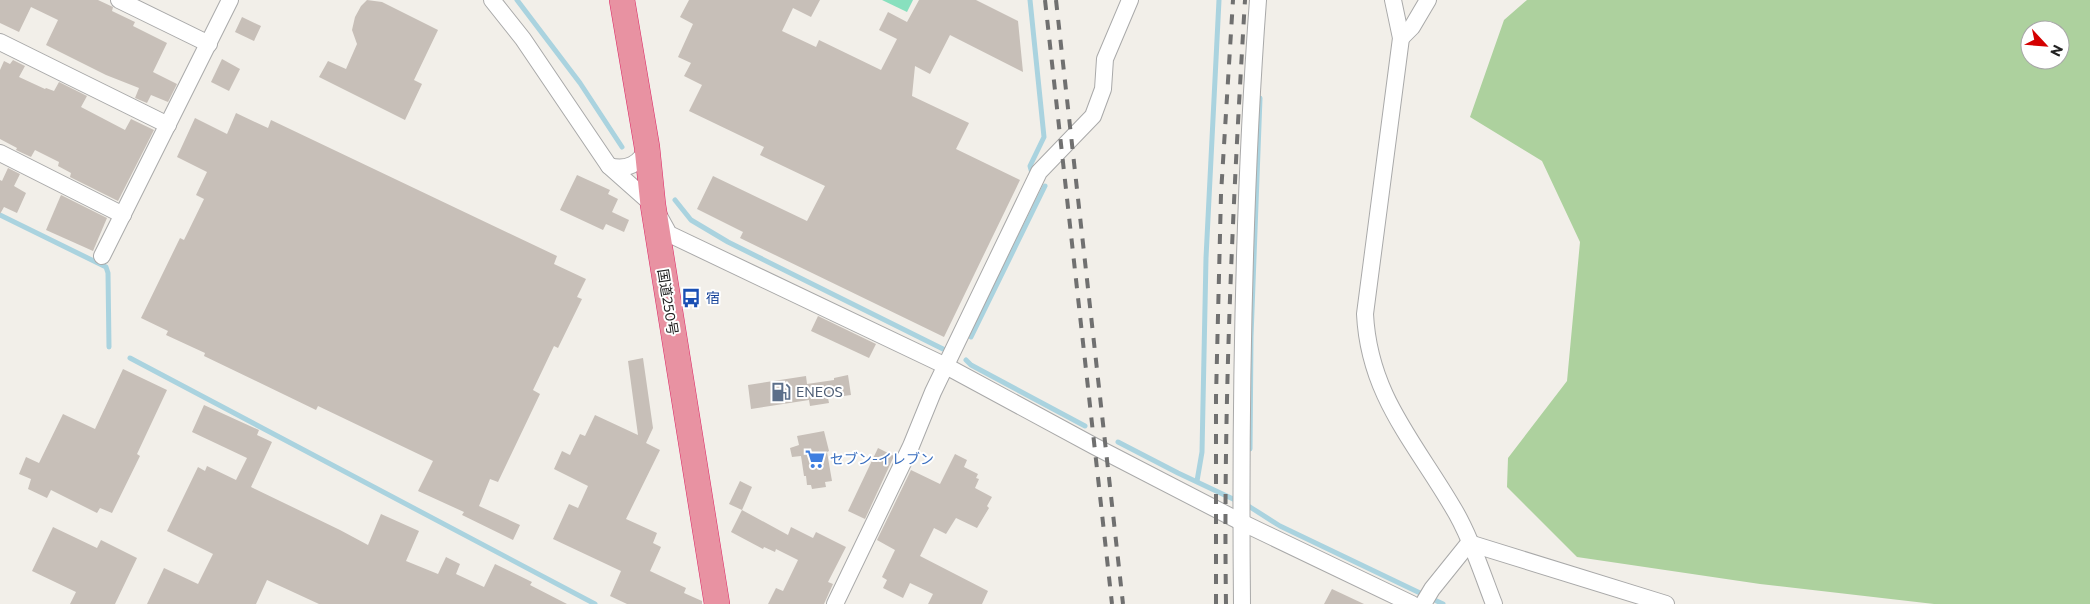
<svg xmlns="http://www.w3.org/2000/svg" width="2090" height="604" font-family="Commissioner,'Noto Sans JP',sans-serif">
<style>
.forest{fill:#add19e;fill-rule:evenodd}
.pitch{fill:#88e0be}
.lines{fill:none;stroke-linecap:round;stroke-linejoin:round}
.stream{stroke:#aad3df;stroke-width:5}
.building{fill:#c7bfb8}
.minor-casing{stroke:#a9a9a9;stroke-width:18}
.highway-casing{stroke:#dc2a67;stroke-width:26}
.minor{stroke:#fff;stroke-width:16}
.highway{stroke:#e892a2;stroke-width:25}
.rail{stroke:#707070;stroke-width:4;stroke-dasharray:10 10;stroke-linecap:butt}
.labels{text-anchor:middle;stroke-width:4;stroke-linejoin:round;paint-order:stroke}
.transit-label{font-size:14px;fill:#164399;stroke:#fff;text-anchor:start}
.street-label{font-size:14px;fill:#222;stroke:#fff}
.service-label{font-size:14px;fill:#4e5e75;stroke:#fff;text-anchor:start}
.shop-label{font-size:14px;fill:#366cbe;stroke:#fff;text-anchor:start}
</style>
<rect width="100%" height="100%" fill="#f2efe9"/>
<path class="forest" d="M 1527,0 L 2090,0 L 2090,604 L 1934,604 L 1760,584 L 1577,557 L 1507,487 L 1508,458 L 1567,381 L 1580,242 L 1542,161 L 1470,117 L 1504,20 ZM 2030,30 L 2060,30 L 2060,60 L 2030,60 Z"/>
<path class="pitch" d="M 882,0 L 913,0 L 907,12 Z"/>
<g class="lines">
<g class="stream">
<path d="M 517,0 L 580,83 L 622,147"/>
<path d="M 1030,0 L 1044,137 L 1030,166 L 1032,173"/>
<path d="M 675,200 L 691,220 L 728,242 L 943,349"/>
<path d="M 0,215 L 106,267 L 108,273 L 109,347"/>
<path d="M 971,337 L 1045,186"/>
<path d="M 130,358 L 595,604"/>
<path d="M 966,360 L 971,365 L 1085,426"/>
<path d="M 1118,442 L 1178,473 L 1250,507 L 1280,526 L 1443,604"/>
<path d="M 1250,449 L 1251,337 L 1260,98"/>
<path d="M 1197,481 L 1202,452 L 1206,258 L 1219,0"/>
</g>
</g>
<g class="building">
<path d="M 0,0 L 98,0 L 113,7 L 112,11 L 135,22 L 133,26 L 167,43 L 153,72 L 177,84 L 168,102 L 151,95 L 147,103 L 135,98 L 139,88 L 106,75 L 46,45 L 58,20 L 31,7 L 19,32 L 0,23 Z"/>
<path d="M 367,0 L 382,2 L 438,30 L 414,80 L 422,84 L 405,120 L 319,77 L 328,61 L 346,69 L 357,44 L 352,30 L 355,17 L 361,6 Z"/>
<path d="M 689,0 L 820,0 L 811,17 L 793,8 L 782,31 L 816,47 L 819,40 L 881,70 L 897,39 L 879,30 L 888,12 L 907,22 L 919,0 L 976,0 L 1018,21 L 1023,72 L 950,35 L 930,74 L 915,66 L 912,96 L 969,123 L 956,149 L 1020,180 L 944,337 L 740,238 L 743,232 L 697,209 L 713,176 L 807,221 L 825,186 L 760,155 L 764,147 L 689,111 L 702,85 L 684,76 L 691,63 L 678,57 L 693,24 L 680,17 Z"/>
<path d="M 242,17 L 261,26 L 254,41 L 235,32 Z"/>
<path d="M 222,59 L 240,69 L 229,91 L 211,82 Z"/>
<path d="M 13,60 L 25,66 L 19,77 L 45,89 L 46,88 L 54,91 L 59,82 L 87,96 L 81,107 L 125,130 L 131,119 L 154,130 L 118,201 L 70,177 L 71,173 L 58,166 L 59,162 L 35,150 L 31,157 L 16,150 L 17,148 L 0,139 L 0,70 L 4,61 L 10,64 Z"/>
<path d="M 236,113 L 268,128 L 271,120 L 557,256 L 554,264 L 586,279 L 577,297 L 582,299 L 558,348 L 554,346 L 533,390 L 540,394 L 498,482 L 490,479 L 479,506 L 520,525 L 513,540 L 462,515 L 464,512 L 418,491 L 433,461 L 318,406 L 316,410 L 204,356 L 205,353 L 166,335 L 168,331 L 141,318 L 180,238 L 184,240 L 204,199 L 196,195 L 207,172 L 177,157 L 195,118 L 227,134 Z"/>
<path d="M 8,168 L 20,174 L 14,186 L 26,193 L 17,213 L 4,207 L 0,214 L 0,180 L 2,181 Z"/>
<path d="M 577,175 L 610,190 L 608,194 L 618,199 L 612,212 L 629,220 L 624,232 L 606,224 L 603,230 L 560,210 Z"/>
<path d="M 61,195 L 107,218 L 93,251 L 46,230 Z"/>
<path d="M 818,316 L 876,344 L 869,358 L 811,331 Z"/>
<path d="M 643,358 L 653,428 L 646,443 L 660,450 L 626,519 L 657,533 L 653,543 L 661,547 L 650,571 L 686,588 L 684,593 L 702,601 L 702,604 L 627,604 L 610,596 L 621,571 L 553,539 L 569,504 L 578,508 L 588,486 L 554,469 L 562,451 L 570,455 L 580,434 L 585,436 L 595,415 L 638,435 L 628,361 Z"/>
<path d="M 123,369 L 167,390 L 137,454 L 140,456 L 112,513 L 100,508 L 97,513 L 51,490 L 47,498 L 28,489 L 31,479 L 19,474 L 26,457 L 39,463 L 63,414 L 95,429 Z"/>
<path d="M 848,375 L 851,395 L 828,398 L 829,403 L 810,406 L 809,400 L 751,409 L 748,385 L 806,376 L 807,384 L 834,380 L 834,378 Z"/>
<path d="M 204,405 L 259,430 L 257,435 L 272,442 L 251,487 L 340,530 L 368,545 L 381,514 L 419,531 L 406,561 L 438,574 L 446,557 L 460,564 L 456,574 L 484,587 L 495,564 L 532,582 L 530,585 L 567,604 L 319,604 L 267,580 L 256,604 L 147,604 L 164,568 L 198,584 L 213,554 L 167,531 L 198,467 L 205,471 L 207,466 L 236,480 L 247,458 L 192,432 Z"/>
<path d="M 824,431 L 829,451 L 827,452 L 832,481 L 825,482 L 826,487 L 812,489 L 811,485 L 807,485 L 806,476 L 804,476 L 801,456 L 792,457 L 790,448 L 799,445 L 797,436 Z"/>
<path d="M 878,448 L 894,456 L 865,519 L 848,511 Z"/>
<path d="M 955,454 L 967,460 L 964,467 L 978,474 L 976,478 L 979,479 L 975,488 L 992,497 L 987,506 L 989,508 L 977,528 L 956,518 L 946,534 L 934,528 L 920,556 L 988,591 L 982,604 L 928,604 L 933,594 L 910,583 L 903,598 L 883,588 L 887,580 L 882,577 L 895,550 L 877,540 L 911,470 L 940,484 Z"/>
<path d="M 740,481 L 752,487 L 742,510 L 729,504 Z"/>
<path d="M 742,510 L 788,535 L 791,527 L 813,538 L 816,532 L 846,547 L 828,582 L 833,584 L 824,604 L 768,604 L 776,588 L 783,591 L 798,560 L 776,549 L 775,552 L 764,547 L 763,549 L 731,532 Z"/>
<path d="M 53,527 L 97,548 L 101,540 L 137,558 L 115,604 L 70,604 L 76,592 L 32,571 Z"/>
<path d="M 1332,589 L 1364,604 L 1324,604 Z"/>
</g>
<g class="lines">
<defs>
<g id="minor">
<path d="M 119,0 L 209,44"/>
<path d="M 492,0 L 523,39 L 609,166 L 653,205 L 669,234 L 946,366 L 1094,446 L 1241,522 L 1412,604"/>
<path d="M 1393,0 L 1401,38 L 1365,314 C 1369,394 1413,440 1452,506 C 1469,533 1482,573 1494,604"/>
<path d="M 1401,38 L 1412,27 L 1428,0"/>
<path d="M 0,42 L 168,125"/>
<path d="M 0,153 L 123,215"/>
<path d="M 609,166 C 626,171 641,164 647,147"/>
<path d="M 102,256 L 230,0"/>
<path d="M 835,604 L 911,446 L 933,392 L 1039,172 L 1093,116 L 1103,89 L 1105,59 L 1130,0"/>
<path d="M 1242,604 C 1240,403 1243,201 1258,0"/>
<path d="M 1423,604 L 1432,589 L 1469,543 L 1666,604"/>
</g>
<path id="highway" d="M 622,0 L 647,147 L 653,205 L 717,604"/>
</defs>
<use href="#minor" class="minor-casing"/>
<use href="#highway" class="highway-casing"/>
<use href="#minor" class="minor"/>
<use href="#highway" class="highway"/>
<g class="rail">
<path d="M 1045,0 L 1112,604"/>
<path d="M 1056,0 L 1123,604"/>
<path d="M 1216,604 L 1216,397 L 1221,194 L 1233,0"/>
<path d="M 1226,604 C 1223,402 1233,201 1245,0"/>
</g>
</g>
<defs>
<symbol id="bus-bare" viewBox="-9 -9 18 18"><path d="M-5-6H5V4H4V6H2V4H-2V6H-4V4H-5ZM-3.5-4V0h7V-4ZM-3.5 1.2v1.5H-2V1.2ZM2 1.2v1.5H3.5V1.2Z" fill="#1a4fb4" stroke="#fff" stroke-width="2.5" paint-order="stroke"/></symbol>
<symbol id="fuel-bare" viewBox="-9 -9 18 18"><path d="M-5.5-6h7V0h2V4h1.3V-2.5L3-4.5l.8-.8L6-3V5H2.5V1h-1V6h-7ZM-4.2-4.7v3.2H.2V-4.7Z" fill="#5c6f8a" stroke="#fff" stroke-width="2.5" paint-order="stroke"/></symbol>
<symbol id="supermarket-bare" viewBox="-9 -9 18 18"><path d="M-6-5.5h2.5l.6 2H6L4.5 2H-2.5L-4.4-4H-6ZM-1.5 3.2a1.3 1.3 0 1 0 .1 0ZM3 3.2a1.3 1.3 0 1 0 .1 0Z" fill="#3f7fe0" stroke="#fff" stroke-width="2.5" paint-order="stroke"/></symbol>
</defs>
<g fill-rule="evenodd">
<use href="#bus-bare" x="677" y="284" width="28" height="28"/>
<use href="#fuel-bare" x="767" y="378" width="28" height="28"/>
<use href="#supermarket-bare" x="801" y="445" width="28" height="28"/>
</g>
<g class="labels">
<g class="transit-label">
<text x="706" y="303">宿</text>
</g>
<g class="street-label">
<text transform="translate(668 302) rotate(81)" y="5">国道250号</text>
</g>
<g class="service-label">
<text x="796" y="397">ENEOS</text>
</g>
<g class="shop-label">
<text x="830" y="464">セブン-イレブン</text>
</g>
</g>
<g transform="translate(2045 45) rotate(116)"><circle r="24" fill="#ffffff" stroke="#a7a7a7"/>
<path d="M0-4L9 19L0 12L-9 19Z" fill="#d40000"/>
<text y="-8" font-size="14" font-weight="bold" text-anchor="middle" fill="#222222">N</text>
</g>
</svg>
